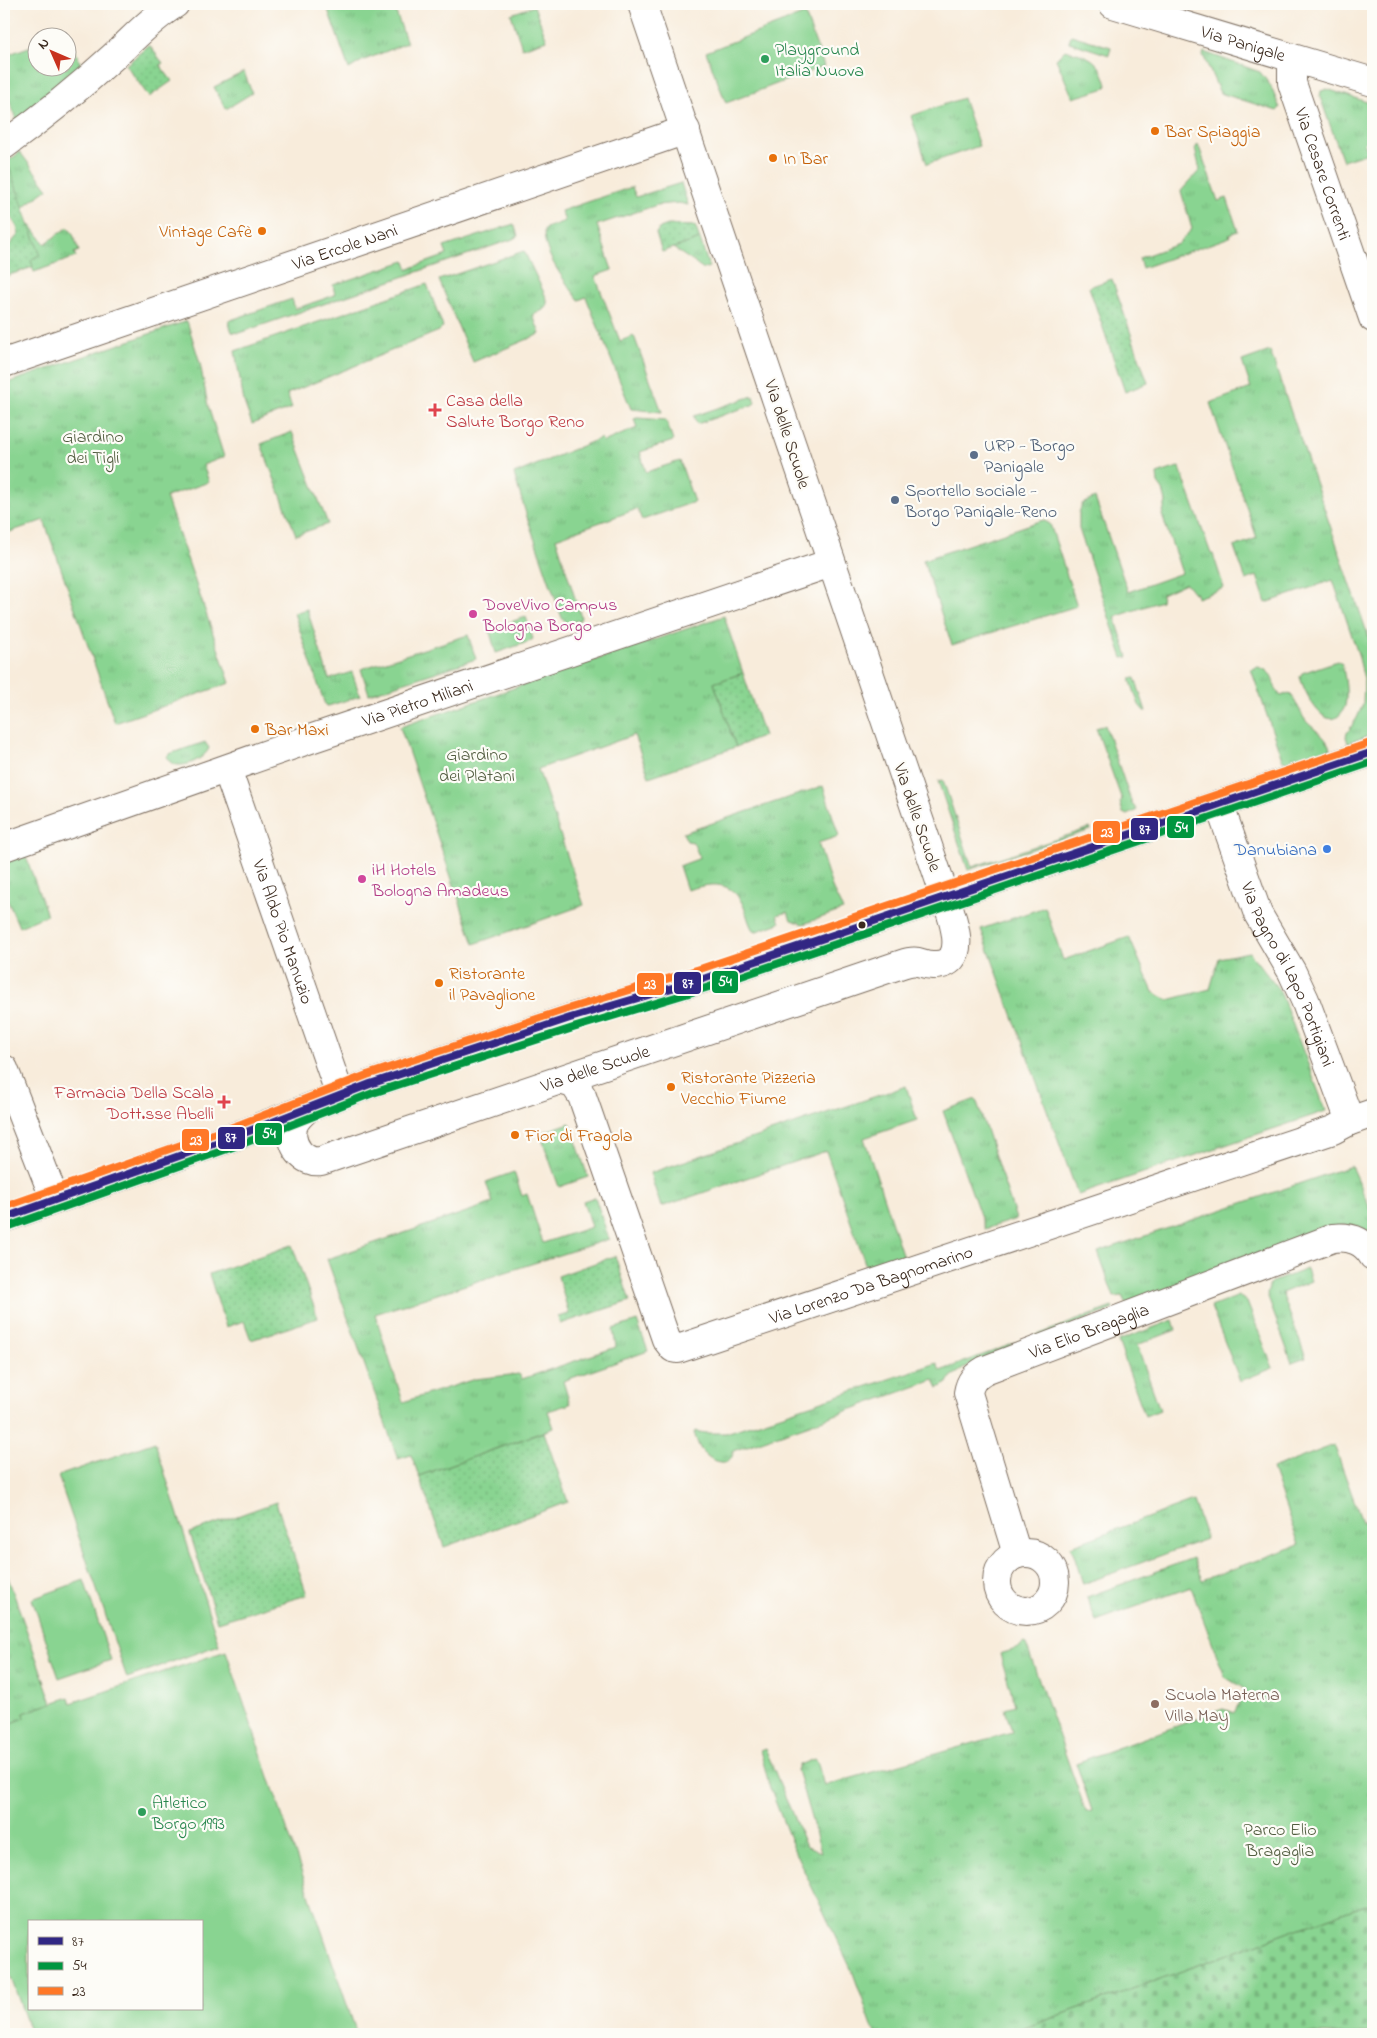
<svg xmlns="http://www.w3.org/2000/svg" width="1377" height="2038" font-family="'Indie Flower',sans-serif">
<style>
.grass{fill:url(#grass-tufts);stroke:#627f58}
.cemetery{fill:url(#cemetery-stones);stroke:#627f58}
.garden{fill:url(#garden-dots);stroke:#627f58}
.pitch{fill:#89d491;stroke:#627f58;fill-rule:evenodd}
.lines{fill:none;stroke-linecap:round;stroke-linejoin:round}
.street-casing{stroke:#7d6e60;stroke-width:30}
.secondary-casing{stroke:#7d6e60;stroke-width:30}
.street{stroke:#fff;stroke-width:28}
.secondary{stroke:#fff;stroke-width:28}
.bus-1-casing{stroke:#fdfcf7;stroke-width:11}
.bus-2-casing{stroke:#fdfcf7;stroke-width:11}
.bus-3-casing{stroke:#fdfcf7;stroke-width:11}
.bus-1{stroke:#312783;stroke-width:8}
.bus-2{stroke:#009640;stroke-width:8}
.bus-3{stroke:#ff7827;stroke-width:8}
.leisure-dot{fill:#2e9e5b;stroke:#fdfcf7;stroke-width:2}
.food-dot{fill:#e8710a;stroke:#fdfcf7;stroke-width:2}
.health-dot{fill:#e0444e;stroke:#fdfcf7;stroke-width:2}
.service-dot{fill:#5c6f8a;stroke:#fdfcf7;stroke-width:2}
.hotel-dot{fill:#d1479c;stroke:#fdfcf7;stroke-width:2}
.shop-dot{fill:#3f7fe0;stroke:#fdfcf7;stroke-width:2}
.bus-dot{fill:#3b2a1e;stroke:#fdfcf7;stroke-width:2}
.education-dot{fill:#8d6e63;stroke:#fdfcf7;stroke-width:2}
.labels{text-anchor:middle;stroke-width:4.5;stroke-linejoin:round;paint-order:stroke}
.street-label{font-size:18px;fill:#3b2a1e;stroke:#fdfcf7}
.leisure-label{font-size:18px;fill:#27864d;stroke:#fdfcf7;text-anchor:start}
.food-label{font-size:18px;fill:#c56008;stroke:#fdfcf7;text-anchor:start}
.health-label{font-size:18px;fill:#be3a42;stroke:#fdfcf7;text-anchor:start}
.park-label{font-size:18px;fill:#525d40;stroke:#fdfcf7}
.service-label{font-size:18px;fill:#4e5e75;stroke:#fdfcf7;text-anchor:start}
.hotel-label{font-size:18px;fill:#b23c85;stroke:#fdfcf7;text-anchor:start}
.shop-label{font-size:18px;fill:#366cbe;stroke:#fdfcf7;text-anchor:end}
.education-label{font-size:18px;fill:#785e54;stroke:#fdfcf7;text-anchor:start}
.line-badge{stroke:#fdfcf7;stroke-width:2}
.badge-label{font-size:14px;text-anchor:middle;font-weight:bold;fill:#fff}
</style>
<defs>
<pattern id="grass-tufts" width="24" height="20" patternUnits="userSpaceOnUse" patternTransform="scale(1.25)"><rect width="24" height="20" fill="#89d491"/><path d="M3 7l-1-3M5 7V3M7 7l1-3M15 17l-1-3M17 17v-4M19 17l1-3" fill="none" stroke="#77b67d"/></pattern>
<pattern id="cemetery-stones" width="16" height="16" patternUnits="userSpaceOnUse" patternTransform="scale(1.25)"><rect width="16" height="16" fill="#89d491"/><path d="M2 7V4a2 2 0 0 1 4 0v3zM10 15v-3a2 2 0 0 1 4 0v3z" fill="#77b67d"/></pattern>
<pattern id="garden-dots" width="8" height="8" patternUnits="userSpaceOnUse" patternTransform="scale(1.25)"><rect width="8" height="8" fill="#89d491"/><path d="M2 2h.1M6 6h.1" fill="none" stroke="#77b67d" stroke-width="1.8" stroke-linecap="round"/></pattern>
</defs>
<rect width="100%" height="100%" fill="#fdfcf7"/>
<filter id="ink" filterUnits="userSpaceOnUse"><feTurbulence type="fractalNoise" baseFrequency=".02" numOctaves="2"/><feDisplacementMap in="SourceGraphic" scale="10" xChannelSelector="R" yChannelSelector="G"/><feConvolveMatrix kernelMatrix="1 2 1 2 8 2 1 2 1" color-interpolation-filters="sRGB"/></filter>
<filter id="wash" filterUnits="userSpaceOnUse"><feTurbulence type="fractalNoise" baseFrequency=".0096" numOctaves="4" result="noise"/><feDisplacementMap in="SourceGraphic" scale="20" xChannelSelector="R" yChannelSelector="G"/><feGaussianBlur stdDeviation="1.12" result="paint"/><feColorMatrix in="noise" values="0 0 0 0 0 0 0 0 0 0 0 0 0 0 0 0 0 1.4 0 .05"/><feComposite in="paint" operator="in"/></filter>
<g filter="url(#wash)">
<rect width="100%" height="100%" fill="#f8ecdb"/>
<g class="grass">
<path d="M 337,4 L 393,4 L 407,43 L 362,61 L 349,69 L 327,7 Z"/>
<path d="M 534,6 L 547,40 L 522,48 L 511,14 Z"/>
<path d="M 66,34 L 69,34 L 82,68 L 17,122 L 4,85 L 4,56 L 37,44 L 38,68 L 68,68 L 68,38 L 55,37 Z"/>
<path d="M 1071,35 L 1111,47 L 1109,55 L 1069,42 Z"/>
<path d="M 1065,50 C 1089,56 1100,59 1107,85 L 1106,88 L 1073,98 L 1056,59 Z"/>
<path d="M 1204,52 L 1260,72 L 1270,85 L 1280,108 L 1277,111 L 1220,93 L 1203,55 Z"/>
<path d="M 244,72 L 252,93 L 226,109 L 214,87 Z"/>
<path d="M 1327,89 L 1373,104 L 1373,131 L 1372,131 L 1364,143 L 1368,153 L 1343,161 L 1320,97 L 1321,91 Z"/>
<path d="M 963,98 L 979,146 L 927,164 L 911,116 Z"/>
<path d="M 1198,144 L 1218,201 L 1227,198 L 1238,231 L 1229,234 L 1230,237 L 1142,268 L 1139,258 L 1178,244 L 1192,229 L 1181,191 L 1200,170 L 1195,149 Z"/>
<path d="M 20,152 L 48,189 L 23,207 L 7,162 Z"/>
<path d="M 681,183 L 688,205 L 679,203 L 657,205 L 597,225 L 612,270 L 595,276 L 620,341 L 634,336 L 662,412 L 631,409 L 586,297 L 579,300 C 565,281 544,256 544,231 L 546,228 L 565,221 L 561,211 L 632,187 L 636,197 Z"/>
<path d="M 29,223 L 45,244 L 68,227 L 73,234 L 79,251 L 74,253 L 76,257 L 34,272 L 30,260 Z"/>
<path d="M 514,224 L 518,236 L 513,239 L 239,333 L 232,332 L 228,321 L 292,299 L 295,309 L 335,295 L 333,285 L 405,261 L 408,269 L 447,255 L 444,247 Z"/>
<path d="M 700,239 L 709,267 L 704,269 L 673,248 Z"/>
<path d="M 524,251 L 547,299 L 547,306 L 543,310 L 533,315 L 540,334 L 473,362 L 439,280 Z"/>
<path d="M 427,284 L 443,327 L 439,331 L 287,394 L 292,408 L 252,424 L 244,402 L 235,351 Z"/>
<path d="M 187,321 L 200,363 L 208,406 L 224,457 L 203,465 L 209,482 L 166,497 L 230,683 L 115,723 L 44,520 L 4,534 L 4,384 Z"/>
<path d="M 1270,351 L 1373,650 L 1373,734 L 1348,743 L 1346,737 L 1347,733 L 1357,718 L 1363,704 L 1364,679 L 1358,654 L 1333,580 L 1266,603 L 1257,576 L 1246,580 L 1234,547 L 1257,538 L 1210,403 L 1251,388 L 1242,361 Z"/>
<path d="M 753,396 L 755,403 L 752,405 L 697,424 L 694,416 Z"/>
<path d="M 637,418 L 666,420 L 673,441 L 640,452 L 646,472 L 680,461 L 694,502 L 642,520 L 637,509 L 556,538 L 581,617 L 580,620 L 566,623 L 562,618 L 527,517 L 514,474 L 601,438 L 603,442 L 637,428 L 634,419 Z"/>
<path d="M 292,432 L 328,524 L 296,535 L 261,444 Z"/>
<path d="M 1178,467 L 1180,468 L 1211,554 L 1213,554 L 1224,588 L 1197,598 L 1196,593 L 1194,593 L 1186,583 L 1162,594 L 1161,601 L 1115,617 L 1128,657 L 1123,658 L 1079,529 L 1079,513 L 1082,504 L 1095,498 L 1128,592 L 1182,573 L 1162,515 L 1166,502 L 1163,490 L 1158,483 L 1157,474 Z"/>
<path d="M 1043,520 L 1050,524 L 1077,606 L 952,645 L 923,560 Z"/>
<path d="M 307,609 L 329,679 L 352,672 L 360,696 L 328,706 L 325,705 L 294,613 Z"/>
<path d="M 724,616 L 743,673 L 714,683 L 736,747 L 649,777 L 634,735 L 538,769 L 584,905 L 474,944 L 400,727 Z"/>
<path d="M 526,617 L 533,639 L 528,642 L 496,653 L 489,629 Z"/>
<path d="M 468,635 L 476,659 L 369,694 L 361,669 Z"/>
<path d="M 1337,661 L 1342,664 C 1345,678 1348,692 1345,706 C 1343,711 1340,716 1335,718 C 1319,724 1303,688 1300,677 L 1302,673 Z"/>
<path d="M 1258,667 C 1277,672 1270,685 1281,696 L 1289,693 C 1297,700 1299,712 1306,721 C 1314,730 1328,737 1330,749 L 1288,763 L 1282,759 L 1251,669 Z"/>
<path d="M 1135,678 L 1146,711 L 1144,711 L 1139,705 L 1130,679 Z"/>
<path d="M 1105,725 L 1132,804 L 1137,810 L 1127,815 L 1123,813 L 1120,802 L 1122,800 L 1096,728 Z"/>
<path d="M 205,742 L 209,748 C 204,761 173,774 167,757 L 169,754 Z"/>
<path d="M 943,780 L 972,867 L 1090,828 L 1091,830 L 968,870 L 938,781 Z"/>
<path d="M 823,786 L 839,836 L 818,843 L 833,890 L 843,910 L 803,924 L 791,920 L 788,912 L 777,915 L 780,923 L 754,932 C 749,925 747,915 744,907 C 732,879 711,883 687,890 L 679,866 L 698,859 L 699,856 L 693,842 L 687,841 L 683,833 Z"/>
<path d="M 25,854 L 47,915 L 19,927 L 4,892 L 4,862 Z"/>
<path d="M 1045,907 L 1063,960 L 1129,937 L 1153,992 L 1168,1000 L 1210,989 L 1219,958 L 1249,952 L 1280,991 L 1326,1111 L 1078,1195 L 981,929 Z"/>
<path d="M 906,1086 L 917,1120 L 864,1138 L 903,1257 L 867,1269 L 826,1151 L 661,1207 L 650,1173 Z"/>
<path d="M 976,1099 L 1016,1219 L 985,1229 L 943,1111 Z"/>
<path d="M 570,1123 L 588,1177 L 559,1187 L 540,1133 Z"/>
<path d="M 1351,1166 L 1373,1215 L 1373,1235 C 1364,1227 1356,1225 1343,1225 L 1126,1304 L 1122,1296 L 1114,1297 L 1098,1252 Z"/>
<path d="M 514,1172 L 522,1196 L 527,1194 L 543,1243 L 591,1227 L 583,1201 L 595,1197 L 609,1239 L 375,1314 L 403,1402 L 475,1379 L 519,1374 L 522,1379 L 616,1347 L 613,1329 L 637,1321 L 648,1351 L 563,1381 L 570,1404 L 548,1411 L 554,1428 L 419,1476 L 411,1455 L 398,1459 L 327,1259 L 493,1203 L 486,1182 Z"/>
<path d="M 1307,1269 L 1311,1281 L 1282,1293 L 1306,1358 L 1292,1363 L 1267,1295 L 1270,1283 Z"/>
<path d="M 1239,1296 L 1247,1302 L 1273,1368 L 1240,1381 L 1211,1307 Z"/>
<path d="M 1112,1307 L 1113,1309 L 969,1365 L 951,1377 L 948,1383 L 938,1388 L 934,1380 L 733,1451 C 733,1469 711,1462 703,1452 C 698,1447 697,1440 694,1433 L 695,1431 L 705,1433 L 726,1433 L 937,1363 L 940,1371 Z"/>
<path d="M 1173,1320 L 1176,1330 L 1137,1345 L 1160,1410 L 1145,1416 L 1118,1341 Z"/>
<path d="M 1334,1445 L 1362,1522 L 1373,1518 L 1373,1902 L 1008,2034 L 875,2034 L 853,1973 L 796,1854 L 770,1788 L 760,1750 L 765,1748 L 806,1847 L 821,1852 L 797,1770 L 799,1765 L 814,1759 L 817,1761 L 824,1786 L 1012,1732 L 1005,1708 L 1015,1705 L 1000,1654 L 1016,1649 L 1024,1643 L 1026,1644 L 1086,1812 L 1092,1811 L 1076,1763 L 1223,1709 L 1234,1713 L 1246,1690 L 1225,1677 L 1191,1587 L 1096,1621 L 1087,1597 L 1193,1558 L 1202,1580 L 1299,1545 L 1272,1469 Z"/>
<path d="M 1193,1501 L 1206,1539 L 1083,1584 L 1071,1546 Z"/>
<path d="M 4,1566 L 52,1703 L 24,1713 L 25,1718 L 4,1726 Z"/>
</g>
<path class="cemetery" d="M 1373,1902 L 1373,2034 L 1008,2034 Z"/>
<g class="garden">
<path d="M 149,45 L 163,63 L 160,65 L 172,81 L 149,97 L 126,65 Z"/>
<path d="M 7,162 L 40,254 L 31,260 L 33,267 L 4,277 L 4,251 L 19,234 L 17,227 L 4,206 L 4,163 Z"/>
<path d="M 668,225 L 695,226 L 700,239 L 662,252 L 656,233 L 660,228 Z"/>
<path d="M 1112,279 L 1148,383 L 1125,392 L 1089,287 Z"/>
<path d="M 743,673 L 764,736 L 736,747 L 714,683 Z"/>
<path d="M 292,1245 L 318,1318 L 251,1340 L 244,1321 L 226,1327 L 209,1274 Z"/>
<path d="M 615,1256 L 630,1301 L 560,1324 L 558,1317 L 569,1314 L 558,1276 Z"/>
<path d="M 544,1432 L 568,1502 L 444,1547 L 419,1476 Z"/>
<path d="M 276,1502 L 307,1595 L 217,1622 L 190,1533 Z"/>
</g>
<g class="pitch">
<path d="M 805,14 L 824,66 L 726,103 L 706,52 Z"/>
<path d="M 155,1442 L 219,1645 L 127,1678 L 58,1476 Z"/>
<path d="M 84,1580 L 111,1660 L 59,1678 L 32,1599 Z"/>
<path d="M 226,1651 L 357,2034 L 31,2034 L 4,1958 L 4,1726 L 25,1718 L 24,1713 L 69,1697 L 71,1703 ZM 29,1922 L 201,1922 L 201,2009 L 29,2009 Z"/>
</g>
</g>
<g filter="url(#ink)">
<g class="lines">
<defs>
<g id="street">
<path id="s1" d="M 1113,4 L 1373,82"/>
<path id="s2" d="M 1292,58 L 1292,83 L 1296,95 L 1373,318"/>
<path d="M 4,145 C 42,118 79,88 114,56 C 134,38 152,18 175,4"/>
<path id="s3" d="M 4,363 L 686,130"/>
<path id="s4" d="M 227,769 L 340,1095"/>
<path id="s5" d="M 1219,804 L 1258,914 L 1292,972 L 1305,1000 L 1350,1121"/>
<path id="s6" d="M 4,847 L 313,738 L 831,563"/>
<path d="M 4,1069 L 55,1200"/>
<path id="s7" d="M 560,1080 L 574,1084 L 582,1096 L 666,1339 L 673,1348 L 678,1349 L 1333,1130 L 1350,1121 L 1373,1113"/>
<path id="s8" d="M 307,1109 C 301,1114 295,1119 293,1127 C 289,1145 303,1164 321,1161 L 902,964 C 920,958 919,965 933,965 C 972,965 952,917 945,896 L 642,4"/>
<circle cx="1026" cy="1582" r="29"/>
<path id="s9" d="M 1017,1554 L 968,1393 C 970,1381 975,1376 985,1370 L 1333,1238 C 1351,1236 1364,1241 1373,1256"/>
</g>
<path id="secondary" d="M 4,1218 L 244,1133 L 370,1084 L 570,1018 L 706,978 L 1373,752"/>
</defs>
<use href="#street" class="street-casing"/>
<use href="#secondary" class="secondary-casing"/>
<use href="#street" class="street"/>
<use href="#secondary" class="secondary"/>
<defs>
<path id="bus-1" d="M 4,1218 L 244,1133 L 370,1084 L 570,1018 L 706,978 L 1373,752"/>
<path id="bus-2" d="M 7,1227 L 247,1142 L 373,1093 L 573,1028 L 709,987 L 1373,762"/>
<path id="bus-3" d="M 4,1207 L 241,1124 L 367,1075 L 567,1009 L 703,968 L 1370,743"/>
</defs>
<use href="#bus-1" class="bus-1-casing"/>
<use href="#bus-2" class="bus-2-casing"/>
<use href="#bus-3" class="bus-3-casing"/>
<use href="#bus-1" class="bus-1"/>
<use href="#bus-2" class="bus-2"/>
<use href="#bus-3" class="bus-3"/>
</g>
</g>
<g class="leisure-dot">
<circle cx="765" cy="59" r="5"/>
<circle cx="142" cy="1812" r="5"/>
</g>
<g class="food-dot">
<circle cx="1155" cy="131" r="5"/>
<circle cx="773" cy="158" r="5"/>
<circle cx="262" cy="231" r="5"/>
<circle cx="255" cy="729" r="5"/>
<circle cx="439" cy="983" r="5"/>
<circle cx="671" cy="1087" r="5"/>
<circle cx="515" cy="1135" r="5"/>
</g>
<g class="health-dot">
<path d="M432.5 402.5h5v5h5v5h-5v5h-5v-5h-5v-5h5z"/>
<path d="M221.5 1094.5h5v5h5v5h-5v5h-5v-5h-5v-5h5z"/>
</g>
<g class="service-dot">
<circle cx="974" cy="455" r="5"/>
<circle cx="895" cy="500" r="5"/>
</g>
<g class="hotel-dot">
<circle cx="473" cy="614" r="5"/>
<circle cx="362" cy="879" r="5"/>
</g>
<circle class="shop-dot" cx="1327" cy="849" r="5"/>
<circle class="bus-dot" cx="862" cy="925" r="4.5"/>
<circle class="education-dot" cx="1155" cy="1704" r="5"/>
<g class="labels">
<g class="street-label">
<text dy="6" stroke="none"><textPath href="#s1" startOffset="136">Via Panigale</textPath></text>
<text dy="6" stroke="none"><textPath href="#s2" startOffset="121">Via Cesare Correnti</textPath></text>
<text dy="6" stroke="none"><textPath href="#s3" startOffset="360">Via Ercole Nani</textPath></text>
<text transform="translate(788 434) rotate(72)" y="6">Via delle Scuole</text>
<text dy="6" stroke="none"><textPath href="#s6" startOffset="438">Via Pietro Miliani</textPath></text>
<text transform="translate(918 817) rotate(71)" y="6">Via delle Scuole</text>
<text dy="6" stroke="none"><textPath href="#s4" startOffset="172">Via Aldo Pio Manuzio</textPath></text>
<text dy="6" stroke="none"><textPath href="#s5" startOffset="184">Via Pagno di Lapo Portigiani</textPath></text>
<text dy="6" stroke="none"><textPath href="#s8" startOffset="364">Via delle Scuole</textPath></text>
<text dy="6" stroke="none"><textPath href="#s7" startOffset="506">Via Lorenzo Da Bagnomarino</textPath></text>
<text dy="6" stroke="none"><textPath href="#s9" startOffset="309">Via Elio Bragaglia</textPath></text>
</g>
<g class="leisure-label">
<text x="775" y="55">Playground<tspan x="775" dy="21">Italia Nuova</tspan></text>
<text x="152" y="1808">Atletico<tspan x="152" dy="21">Borgo 1993</tspan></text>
</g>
<g class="food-label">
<text x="1165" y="137">Bar Spiaggia</text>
<text x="783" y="164">In Bar</text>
<text x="252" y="237" text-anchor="end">Vintage Cafè</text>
<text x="265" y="735">Bar Maxi</text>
<text x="449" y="979">Ristorante<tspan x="449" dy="21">il Pavaglione</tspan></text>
<text x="681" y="1083">Ristorante Pizzeria<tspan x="681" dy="21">Vecchio Fiume</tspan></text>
<text x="525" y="1141">Fior di Fragola</text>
</g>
<g class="health-label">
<text x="446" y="406">Casa della<tspan x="446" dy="21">Salute Borgo Reno</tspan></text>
<text x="214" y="1098" text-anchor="end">Farmacia Della Scala<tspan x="214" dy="21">Dott.sse Abelli</tspan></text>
</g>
<g class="park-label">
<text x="93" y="442">Giardino<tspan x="93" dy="21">dei Tigli</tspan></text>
<text x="477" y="760">Giardino<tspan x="477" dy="21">dei Platani</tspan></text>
<text x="1280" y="1835">Parco Elio<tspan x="1280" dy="21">Bragaglia</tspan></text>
</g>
<g class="service-label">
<text x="984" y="451">URP - Borgo<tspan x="984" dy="21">Panigale</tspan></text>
<text x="905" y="496">Sportello sociale -<tspan x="905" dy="21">Borgo Panigale-Reno</tspan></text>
</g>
<g class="hotel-label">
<text x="483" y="610">DoveVivo Campus<tspan x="483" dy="21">Bologna Borgo</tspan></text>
<text x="372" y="875">iH Hotels<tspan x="372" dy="21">Bologna Amadeus</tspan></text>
</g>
<g class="shop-label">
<text x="1317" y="855">Danubiana</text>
</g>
<g class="education-label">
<text x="1165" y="1700">Scuola Materna<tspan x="1165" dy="21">Villa May</tspan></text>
</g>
</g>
<g class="line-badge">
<rect x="1166" y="815" width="29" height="24" rx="5" fill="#009640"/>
<rect x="1130" y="817" width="29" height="24" rx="5" fill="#312783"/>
<rect x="1092" y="820" width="29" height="24" rx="5" fill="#ff7827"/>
<rect x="711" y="970" width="28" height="24" rx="5" fill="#009640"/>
<rect x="673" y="971" width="29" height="24" rx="5" fill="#312783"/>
<rect x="636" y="972" width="29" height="24" rx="5" fill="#ff7827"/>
<rect x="254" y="1122" width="29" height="24" rx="5" fill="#009640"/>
<rect x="217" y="1126" width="29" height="24" rx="5" fill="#312783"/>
<rect x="181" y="1128" width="29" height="24" rx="5" fill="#ff7827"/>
</g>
<g class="badge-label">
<text x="1181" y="832">54</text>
<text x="1145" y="834">87</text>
<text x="1107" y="837">23</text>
<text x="725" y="986">54</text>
<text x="688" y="988">87</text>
<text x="650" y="989">23</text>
<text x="269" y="1138">54</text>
<text x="231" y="1142">87</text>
<text x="196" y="1145">23</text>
</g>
<rect width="1377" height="2038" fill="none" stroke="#fdfcf7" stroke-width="20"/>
<rect x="28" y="1920" width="175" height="90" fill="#fdfcf7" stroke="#afa8a0"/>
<rect x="38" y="1937" width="25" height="8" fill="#312783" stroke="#afa8a0"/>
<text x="72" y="1946" font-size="15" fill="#3b2a1e">87</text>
<rect x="38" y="1962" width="25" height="8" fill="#009640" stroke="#afa8a0"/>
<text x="72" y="1970" font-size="15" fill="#3b2a1e">54</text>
<rect x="38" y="1987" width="25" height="8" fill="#ff7827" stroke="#afa8a0"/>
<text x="72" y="1996" font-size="15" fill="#3b2a1e">23</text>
<g transform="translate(52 52) rotate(315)"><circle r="24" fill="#fdfcf7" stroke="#afa8a0"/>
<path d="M0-4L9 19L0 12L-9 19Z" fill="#c8321e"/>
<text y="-8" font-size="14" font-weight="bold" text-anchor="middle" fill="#3b2a1e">N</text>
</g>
</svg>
